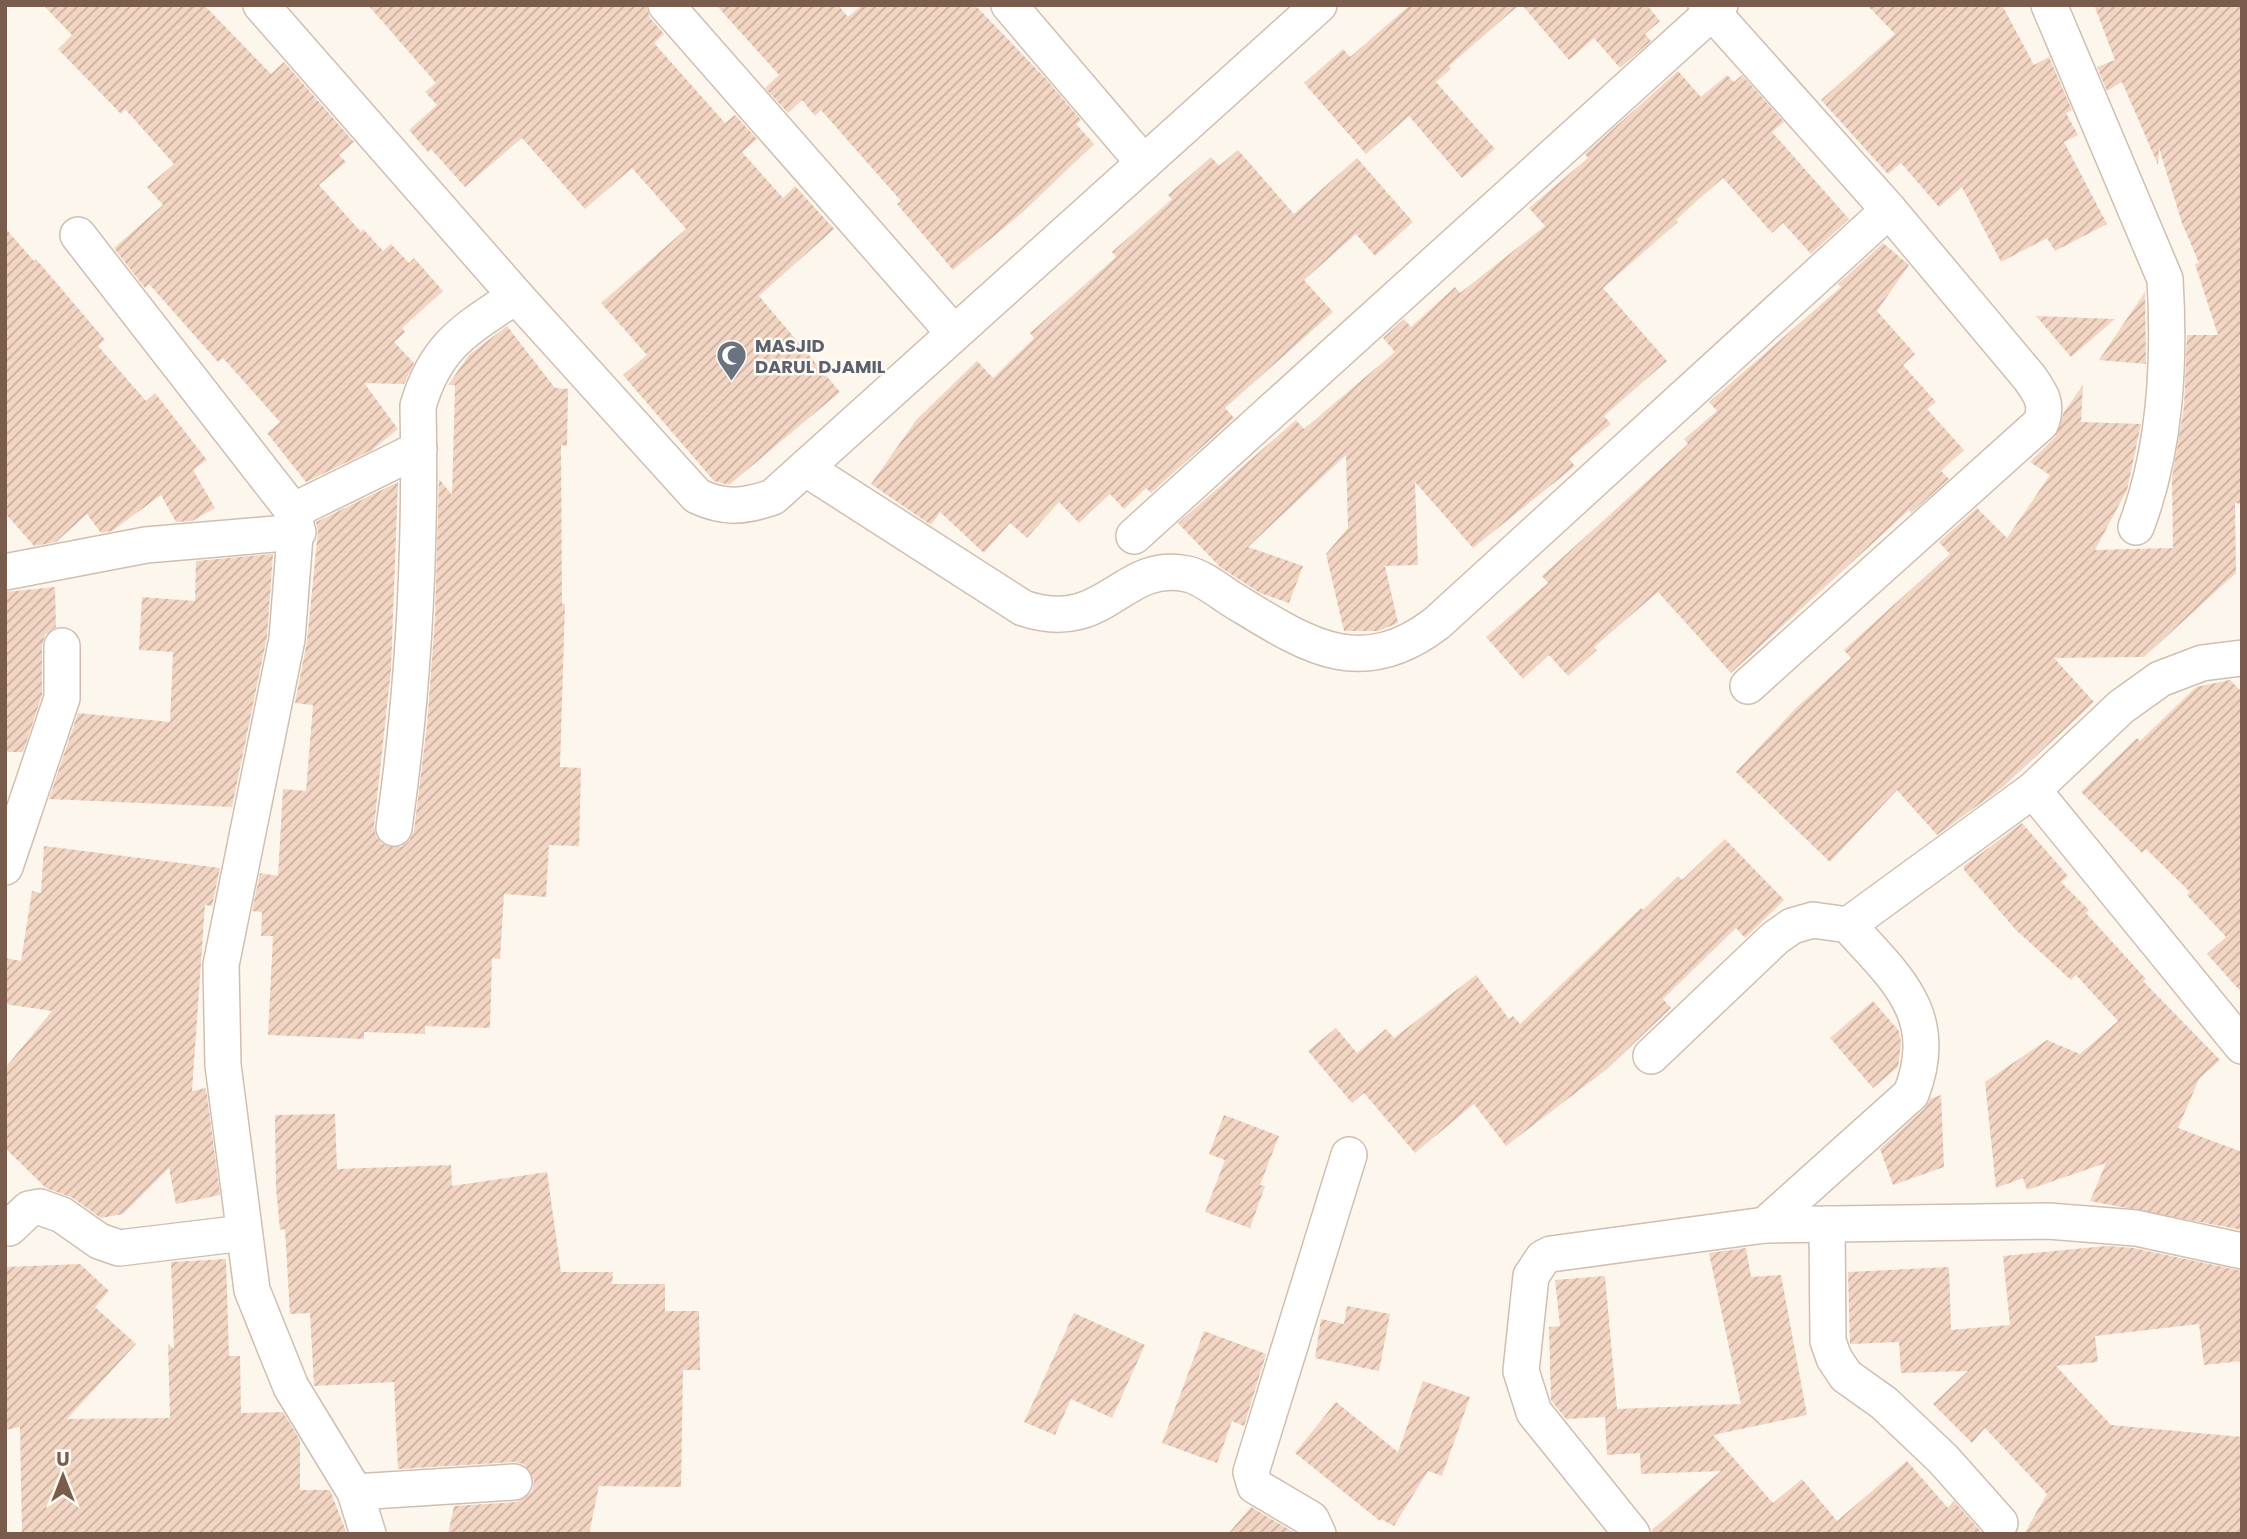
<svg xmlns="http://www.w3.org/2000/svg" width="2247" height="1539" font-family="Poppins,sans-serif">
<style>
.building{fill:url(#building-hatch)}
.lines{fill:none;stroke-linecap:round;stroke-linejoin:round}
.minor-casing{stroke:#d1beb0;stroke-width:38}
.minor{stroke:#fff;stroke-width:35}
.labels{text-anchor:middle;stroke-width:5;stroke-linejoin:round;paint-order:stroke}
.worship-label{font-size:18px;font-weight:bold;fill:#5b616d;stroke:#fffaf3;text-anchor:start}
</style>
<defs>
<pattern id="building-hatch" width="6" height="6" patternUnits="userSpaceOnUse" patternTransform="scale(1.75)"><rect width="6" height="6" fill="#f3d5c3"/><path d="M-1 1l2-2M0 6l6-6M5 7l2-2" fill="none" stroke="#cab0a1"/></pattern>
</defs>
<rect width="100%" height="100%" fill="#fdf6ec"/>
<g class="building">
<path d="M 43,5 L 204,5 L 271,74 L 284,62 L 354,142 L 339,155 L 346,162 L 319,185 L 361,232 L 363,229 L 383,251 L 391,244 L 409,263 L 414,258 L 443,291 L 402,328 L 405,332 L 394,342 L 414,363 L 404,384 L 364,383 L 398,429 L 372,450 L 306,482 L 267,433 L 280,422 L 223,358 L 218,362 L 149,284 L 145,288 L 114,248 L 163,205 L 147,187 L 174,164 L 125,109 L 121,114 L 58,49 L 72,35 Z"/>
<path d="M 368,5 L 646,5 L 650,18 L 664,34 L 654,43 L 725,123 L 735,115 L 757,139 L 742,152 L 783,198 L 795,186 L 834,229 L 759,296 L 840,392 L 729,485 L 714,481 L 623,375 L 647,355 L 601,303 L 686,229 L 632,168 L 585,209 L 522,138 L 465,187 L 431,149 L 428,152 L 409,130 L 437,105 L 425,92 L 436,83 Z"/>
<path d="M 716,5 L 838,5 L 848,17 L 862,5 L 975,5 L 1046,79 L 1081,120 L 1076,124 L 1094,144 L 1023,212 L 953,270 L 897,204 L 901,201 L 821,110 L 815,116 L 802,100 L 788,113 L 765,88 L 779,75 Z"/>
<path d="M 1410,5 L 1519,5 L 1449,66 L 1451,69 L 1436,82 L 1495,149 L 1462,178 L 1409,116 L 1366,154 L 1304,83 L 1343,49 L 1350,57 Z"/>
<path d="M 1522,5 L 1647,5 L 1660,21 L 1645,34 L 1651,41 L 1620,68 L 1594,38 L 1569,60 Z"/>
<path d="M 1867,5 L 2002,5 L 2034,65 L 2049,57 L 2072,110 L 2066,113 L 2078,135 L 2064,142 L 2107,224 L 2055,251 L 2047,238 L 2001,262 L 1962,187 L 1939,207 L 1901,163 L 1888,174 L 1821,100 L 1895,34 Z"/>
<path d="M 2094,5 L 2242,5 L 2242,504 L 2235,503 L 2236,573 L 2144,657 L 2054,658 L 2094,702 L 2003,787 L 1937,835 L 1897,790 L 1830,862 L 1736,772 L 1796,708 L 1851,658 L 1844,650 L 1950,554 L 1939,542 L 1977,508 L 2007,538 L 2050,475 L 2030,462 L 2055,437 L 2064,412 L 2083,385 L 2081,422 L 2141,424 L 2127,490 L 2095,550 L 2173,548 L 2172,478 L 2184,407 L 2187,335 L 2218,335 L 2195,264 L 2199,263 L 2182,223 L 2159,148 L 2158,165 L 2122,82 L 2107,91 L 2097,67 L 2115,60 Z"/>
<path d="M 1678,71 L 1701,97 L 1727,75 L 1734,82 L 1742,75 L 1784,122 L 1772,132 L 1849,219 L 1811,254 L 1783,223 L 1772,233 L 1723,178 L 1699,199 L 1676,220 L 1678,222 L 1603,288 L 1667,361 L 1604,416 L 1611,424 L 1569,459 L 1575,466 L 1473,548 L 1415,482 L 1418,565 L 1385,566 L 1398,623 L 1378,631 L 1344,631 L 1326,554 L 1348,528 L 1346,455 L 1248,547 L 1303,566 L 1289,603 L 1260,593 L 1220,567 L 1178,523 L 1296,420 L 1304,429 L 1395,352 L 1383,338 L 1404,319 L 1411,327 L 1455,287 L 1460,293 L 1545,226 L 1529,208 L 1588,158 L 1585,154 Z"/>
<path d="M 1238,150 L 1294,214 L 1357,158 L 1413,222 L 1375,256 L 1356,234 L 1304,280 L 1333,312 L 1225,408 L 1234,418 L 1151,493 L 1146,488 L 1124,509 L 1110,494 L 1079,523 L 1059,502 L 1027,538 L 1010,523 L 984,553 L 940,512 L 931,525 L 871,484 L 917,419 L 977,361 L 993,378 L 1034,338 L 1030,333 L 1116,257 L 1112,252 L 1172,199 L 1168,195 L 1211,157 L 1219,166 Z"/>
<path d="M 5,228 L 34,261 L 36,259 L 105,340 L 98,346 L 146,401 L 155,393 L 207,460 L 193,470 L 215,508 L 192,521 L 176,522 L 161,495 L 112,531 L 101,533 L 87,514 L 56,542 L 34,546 L 5,513 Z"/>
<path d="M 1883,243 L 1909,265 L 1877,311 L 1915,354 L 1903,365 L 1936,402 L 1927,409 L 1964,450 L 1941,471 L 1949,479 L 1911,513 L 1909,510 L 1731,673 L 1658,592 L 1594,647 L 1597,650 L 1568,676 L 1549,655 L 1523,679 L 1486,637 L 1548,583 L 1542,576 L 1688,444 L 1684,439 L 1717,411 L 1709,402 L 1841,287 L 1838,284 Z"/>
<path d="M 2145,292 L 2146,364 L 2099,360 Z"/>
<path d="M 2036,316 L 2115,319 L 2071,357 Z"/>
<path d="M 507,326 L 555,388 L 568,389 L 567,446 L 561,445 L 562,604 L 565,604 L 560,767 L 581,768 L 579,846 L 549,845 L 546,897 L 504,894 L 500,959 L 492,958 L 490,1028 L 425,1026 L 425,1034 L 364,1032 L 364,1039 L 268,1035 L 273,936 L 261,936 L 262,912 L 252,911 L 260,873 L 278,876 L 283,789 L 306,791 L 313,705 L 295,703 L 307,641 L 318,531 L 316,522 L 398,482 L 391,669 L 374,826 L 376,836 L 382,844 L 401,847 L 409,841 L 414,831 L 427,725 L 435,619 L 439,479 L 452,495 L 455,385 L 448,385 L 469,355 Z"/>
<path d="M 273,554 L 267,636 L 232,807 L 49,799 L 78,713 L 170,722 L 173,652 L 139,650 L 142,597 L 195,601 L 196,561 Z"/>
<path d="M 55,587 L 56,627 L 45,635 L 42,646 L 42,695 L 23,752 L 5,752 L 5,592 Z"/>
<path d="M 2230,680 L 2242,692 L 2242,993 L 2207,954 L 2226,937 L 2187,895 L 2190,892 L 2146,849 L 2142,853 L 2081,792 L 2137,738 L 2140,741 L 2196,687 Z"/>
<path d="M 2022,823 L 2068,876 L 2061,882 L 2089,910 L 2086,913 L 2146,979 L 2143,981 L 2220,1060 L 2199,1079 L 2178,1128 L 2242,1152 L 2242,1230 L 2090,1201 L 2106,1163 L 2027,1190 L 2023,1178 L 1996,1188 L 1985,1082 L 2047,1040 L 2080,1054 L 2118,1021 L 2076,975 L 2071,980 L 2016,930 L 1964,870 L 1964,866 Z"/>
<path d="M 1725,839 L 1784,900 L 1745,938 L 1736,928 L 1663,999 L 1671,1008 L 1607,1069 L 1506,1146 L 1474,1104 L 1415,1153 L 1364,1093 L 1352,1103 L 1308,1051 L 1336,1028 L 1357,1053 L 1386,1029 L 1394,1038 L 1476,975 L 1509,1019 L 1513,1016 L 1520,1024 L 1641,908 L 1643,910 L 1678,876 L 1682,880 Z"/>
<path d="M 44,846 L 220,868 L 212,906 L 205,905 L 192,1091 L 206,1088 L 220,1195 L 176,1204 L 169,1168 L 123,1214 L 101,1218 L 73,1198 L 46,1188 L 5,1148 L 5,1068 L 52,1011 L 5,1004 L 5,958 L 21,961 L 32,891 L 41,893 Z"/>
<path d="M 1873,1001 L 1899,1031 L 1901,1043 L 1898,1067 L 1873,1088 L 1830,1038 Z"/>
<path d="M 1941,1095 L 1944,1167 L 1893,1185 L 1880,1149 L 1924,1109 L 1930,1099 Z"/>
<path d="M 335,1114 L 337,1169 L 451,1165 L 452,1186 L 547,1172 L 561,1272 L 613,1272 L 612,1284 L 665,1284 L 665,1311 L 699,1311 L 700,1370 L 683,1370 L 681,1487 L 599,1486 L 589,1534 L 448,1534 L 454,1506 L 516,1502 L 532,1492 L 534,1480 L 524,1464 L 513,1462 L 398,1469 L 394,1382 L 314,1386 L 310,1313 L 290,1314 L 285,1229 L 280,1230 L 276,1188 L 275,1115 Z"/>
<path d="M 1224,1115 L 1279,1136 L 1260,1185 L 1265,1186 L 1250,1228 L 1205,1212 L 1225,1160 L 1209,1154 Z"/>
<path d="M 2106,1246 L 2133,1248 L 2242,1271 L 2242,1361 L 2204,1365 L 2199,1324 L 2095,1336 L 2098,1362 L 2056,1366 L 2111,1425 L 2242,1437 L 2242,1534 L 2024,1534 L 2047,1494 L 1985,1428 L 1972,1443 L 1933,1404 L 1968,1371 L 1901,1373 L 1899,1342 L 1850,1344 L 1848,1272 L 1949,1267 L 1951,1330 L 2010,1325 L 2003,1256 Z"/>
<path d="M 1746,1248 L 1751,1277 L 1781,1275 L 1807,1415 L 1713,1435 L 1773,1503 L 1802,1479 L 1837,1521 L 1907,1461 L 1948,1508 L 1954,1501 L 1983,1534 L 1652,1534 L 1652,1530 L 1721,1471 L 1641,1474 L 1640,1453 L 1607,1455 L 1605,1417 L 1566,1419 L 1551,1400 L 1549,1327 L 1560,1326 L 1555,1280 L 1605,1276 L 1617,1409 L 1741,1404 L 1709,1253 Z"/>
<path d="M 226,1259 L 229,1356 L 240,1356 L 241,1413 L 283,1412 L 300,1440 L 300,1490 L 330,1490 L 347,1534 L 22,1534 L 20,1427 L 5,1430 L 5,1267 L 80,1264 L 109,1291 L 95,1307 L 136,1344 L 67,1419 L 170,1418 L 168,1344 L 174,1349 L 171,1262 Z"/>
<path d="M 1347,1306 L 1390,1314 L 1379,1371 L 1315,1358 L 1321,1319 L 1344,1324 Z"/>
<path d="M 1074,1313 L 1145,1345 L 1112,1418 L 1071,1399 L 1055,1435 L 1024,1422 Z"/>
<path d="M 1204,1331 L 1266,1354 L 1244,1426 L 1232,1421 L 1217,1463 L 1162,1443 Z"/>
<path d="M 1423,1381 L 1470,1397 L 1442,1476 L 1428,1471 L 1394,1526 L 1381,1519 L 1380,1521 L 1295,1453 L 1336,1402 L 1398,1452 Z"/>
<path d="M 1251,1507 L 1295,1533 L 1296,1534 L 1228,1534 Z"/>
</g>
<g class="lines">
<defs>
<g id="minor">
<path d="M 261,5 L 516,296 L 697,496 C 725,509 744,507 773,497 L 1319,5"/>
<path d="M 666,5 L 954,333"/>
<path d="M 1009,5 L 1144,163"/>
<path d="M 1706,5 L 1889,210 L 2029,377 C 2041,394 2048,403 2041,423 L 1748,686"/>
<path d="M 2049,5 L 2165,279 C 2170,362 2166,449 2136,527"/>
<path d="M 78,235 L 293,511 L 296,523 L 287,639 L 221,965 L 223,1065 L 252,1290 L 291,1387 L 355,1492 L 368,1534"/>
<path d="M 805,468 L 1023,608 C 1107,636 1120,560 1187,574 C 1202,577 1219,591 1233,600 C 1304,643 1359,683 1437,623 L 1889,210"/>
<path d="M 293,511 L 419,449"/>
<path d="M 1134,536 L 1720,5"/>
<path d="M 5,572 L 146,545 L 298,532"/>
<path d="M 2033,790 L 2242,1046"/>
<path d="M 394,828 C 414,688 421,548 418,406 C 436,345 465,330 516,296"/>
<path d="M 5,867 L 62,698 L 62,646"/>
<path d="M 1848,925 L 2033,790 L 2121,707 L 2160,679 L 2202,663 L 2242,658"/>
<path d="M 1651,1056 L 1775,938 L 1792,926 L 1813,920 L 1848,925 C 1896,978 1942,1015 1911,1094 L 1765,1225"/>
<path d="M 1827,1224 L 1828,1341 L 1834,1358 L 1846,1376 L 1884,1403 L 1943,1459 L 2000,1523"/>
<path d="M 9,1228 L 29,1209 L 40,1207 L 62,1215 L 99,1241 L 119,1248 L 244,1233"/>
<path d="M 355,1492 L 514,1482"/>
<path d="M 1318,1534 L 1311,1519 L 1255,1486 L 1251,1472 L 1349,1155"/>
<path d="M 1632,1534 L 1534,1412 L 1521,1371 L 1531,1276 L 1543,1258 L 1551,1254 L 1765,1225 L 2048,1221 L 2136,1228 L 2242,1251"/>
</g>
</defs>
<use href="#minor" class="minor-casing"/>
<use href="#minor" class="minor"/>
</g>
<defs>
<symbol id="mosque-pin" viewBox="-11 -11 22 30"><path d="M0 17L-7.5 6A9.5 9.5 0 1 1 7.5 6Z" fill="#6b7280" stroke="#fffaf3"/><path d="M3.5-4.9A6 6 0 1 0 3.5 4.9A5 5 0 1 1 3.5-4.9Z" fill="#fff"/></symbol>
</defs>
<g fill-rule="evenodd">
<use href="#mosque-pin" x="714" y="338" width="35" height="47"/>
</g>
<g class="labels">
<g class="worship-label">
<text x="755" y="352">MASJID<tspan x="755" dy="21">DARUL DJAMIL</tspan></text>
</g>
</g>
<rect width="2247" height="1539" fill="none" stroke="#7a5c4d" stroke-width="14"/>
<g transform="translate(63 1476)" stroke="#fffaf3" stroke-width="5" paint-order="stroke">
<path d="M0-5L12 26L0 18L-12 26Z" fill="#7a5c4d"/>
<text y="-10" font-size="19" font-weight="bold" text-anchor="middle" fill="#7a5c4d">U</text>
</g>
</svg>
